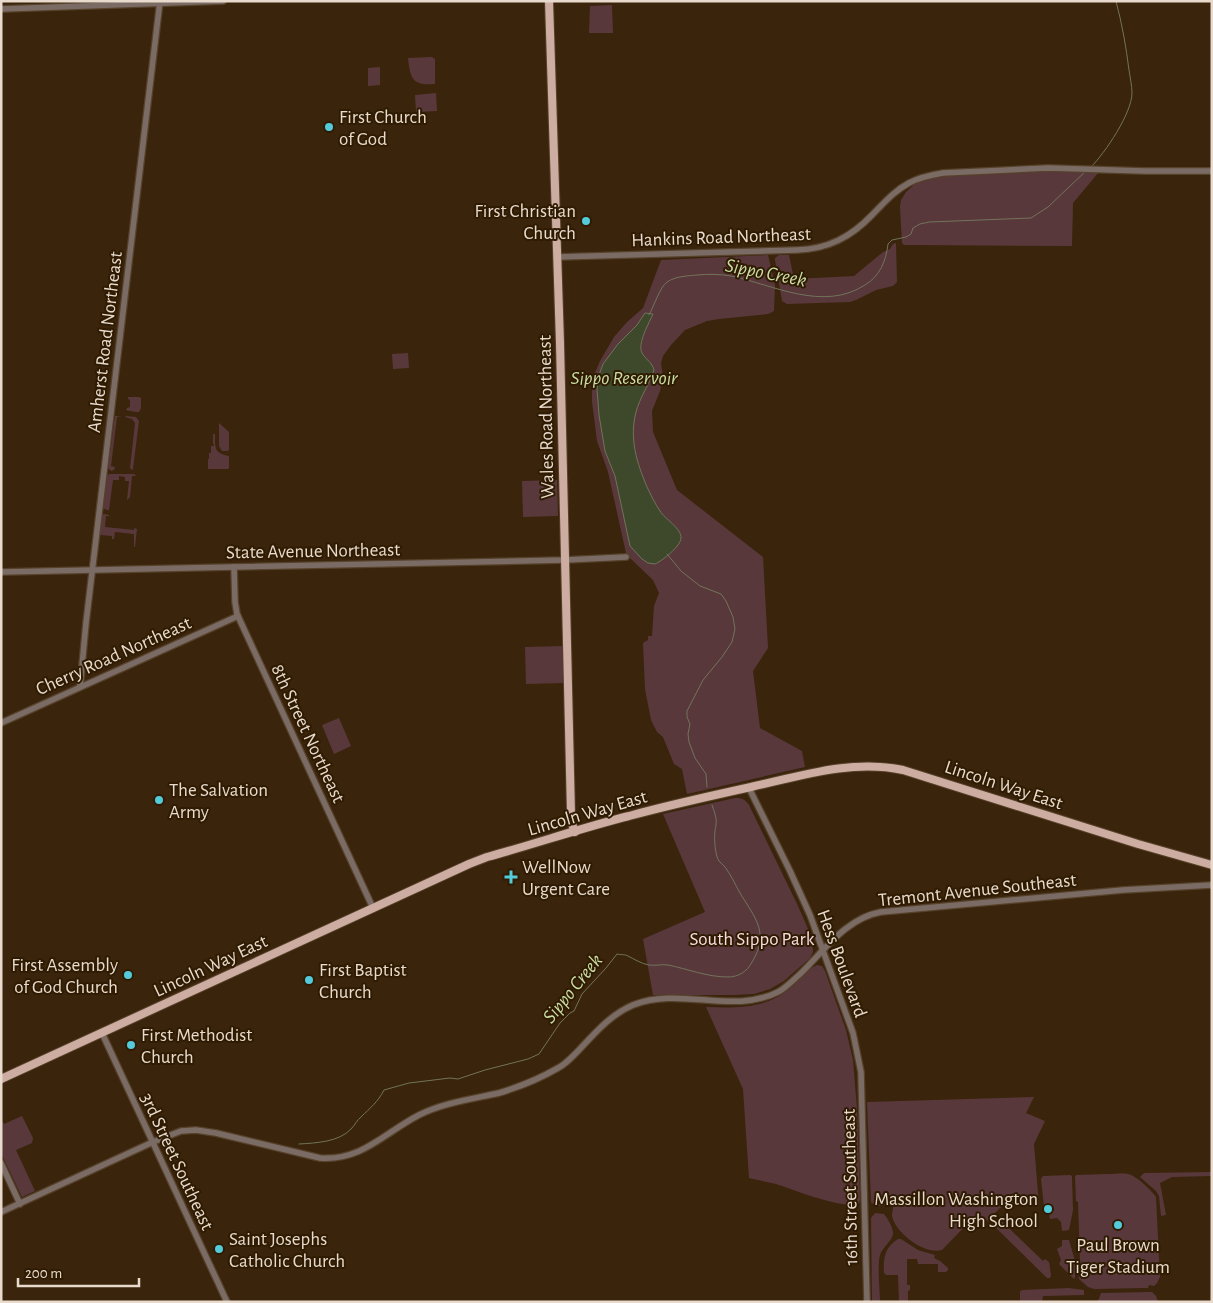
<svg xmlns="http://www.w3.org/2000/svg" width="1213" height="1303" font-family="'Alegreya Sans',sans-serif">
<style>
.green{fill:#59383c}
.water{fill:#3e482a;stroke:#71745b}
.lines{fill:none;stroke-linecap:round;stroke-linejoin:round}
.stream{stroke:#71745b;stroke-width:1}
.minor-casing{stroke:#56412a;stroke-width:8}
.major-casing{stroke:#56412a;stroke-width:10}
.minor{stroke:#7b6b65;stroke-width:5.5}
.major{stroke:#cdaca1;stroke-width:8}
.poi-dot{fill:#53cbdb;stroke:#2f1b02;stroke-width:2}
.labels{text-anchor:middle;stroke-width:4;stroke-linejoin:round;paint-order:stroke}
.poi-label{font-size:19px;fill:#e8dacc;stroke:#2f1b02;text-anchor:start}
.street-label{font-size:19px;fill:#e8dacc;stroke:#2f1b02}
.park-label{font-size:19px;fill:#f8dcde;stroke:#2f1b02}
.water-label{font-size:20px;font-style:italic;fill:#c9dda4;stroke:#2f1b02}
</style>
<rect width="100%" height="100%" fill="#3a240b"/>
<g class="green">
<path d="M 612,5 L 613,33 L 589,33 L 590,6 Z"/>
<path d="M 432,57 L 435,59 L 435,84 C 413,86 410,79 408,58 Z"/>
<path d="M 380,67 L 380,85 L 368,86 L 368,68 Z"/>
<path d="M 436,93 L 437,111 L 416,112 L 415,95 Z"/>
<path d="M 1041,171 L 1099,172 L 1073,203 L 1072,246 L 912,245 L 904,245 L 902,243 L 900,207 L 901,200 L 906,192 L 917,182 L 933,177 L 963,174 Z"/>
<path d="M 896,243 L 897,282 L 893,286 L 876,290 L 856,300 L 850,302 L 787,304 L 782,301 L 775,260 L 775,258 L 779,255 L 789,255 L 794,279 L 854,276 L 883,252 L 890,249 L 893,244 Z"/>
<path d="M 768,255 L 775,285 L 774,311 L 768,314 L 719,319 L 707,321 L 685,330 L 671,345 L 663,356 L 661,363 L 663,377 L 660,391 L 652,411 L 653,432 L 677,490 L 763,557 L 768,648 L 753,671 L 760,728 L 802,751 L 805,767 L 687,794 L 682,769 L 674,764 L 663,737 L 657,732 L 651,720 L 645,689 L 643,643 L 648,640 L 648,636 L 652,636 L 654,606 L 659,593 L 653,580 L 631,559 L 626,553 L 608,472 L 597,441 L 592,402 L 592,380 L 600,361 L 614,337 L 627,322 L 643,308 L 661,260 Z"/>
<path d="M 408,353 L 409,368 L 393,369 L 392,354 Z"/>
<path d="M 128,397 L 139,397 L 141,398 L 141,408 L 139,412 L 136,412 L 126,410 L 127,408 L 130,407 L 130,400 L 128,399 Z"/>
<path d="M 115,416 L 121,416 L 117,417 L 111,466 L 115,467 L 114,470 L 111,471 L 108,468 Z"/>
<path d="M 126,416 L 136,417 L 139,421 L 133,469 L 132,470 L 130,468 L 135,423 L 132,419 L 125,417 Z"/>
<path d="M 219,423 L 229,432 L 229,449 L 228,451 L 222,451 L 219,446 Z"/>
<path d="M 213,434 L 215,434 C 215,448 214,453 229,456 L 229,468 L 228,469 L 208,469 L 208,459 L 209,459 L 209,453 L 211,453 L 211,446 L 214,446 L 213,442 Z"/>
<path d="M 109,474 L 134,474 L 136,476 L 132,476 L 130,497 L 127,500 L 129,481 L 125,481 L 125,477 L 119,476 L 119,480 L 113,480 L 109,510 L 107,510 L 103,508 L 107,476 Z"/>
<path d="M 557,480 L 558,516 L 523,517 L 522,481 Z"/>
<path d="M 104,514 L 109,515 L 109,516 L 106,516 L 105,527 L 134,530 L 134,528 L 137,529 L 135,547 L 134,547 L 134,534 L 115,532 L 114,539 L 112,539 L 112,536 L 100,535 L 102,515 Z"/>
<path d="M 563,646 L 564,683 L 526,684 L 525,647 Z"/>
<path d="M 339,718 L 351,746 L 334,754 L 322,725 Z"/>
<path d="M 735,798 C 742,798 745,799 749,805 L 798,906 L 812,938 L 813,952 L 810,958 L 784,981 L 770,989 L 754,994 L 734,995 L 653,995 L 643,939 L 705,912 L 663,814 Z"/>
<path d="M 817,965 L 822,966 L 825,971 L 846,1030 L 853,1060 L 857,1109 L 860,1200 L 859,1203 C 846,1211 792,1189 776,1184 C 767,1182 758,1180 749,1178 L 743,1089 L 706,1007 C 734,1008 765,1009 788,990 C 798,983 805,970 817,965 Z"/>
<path d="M 1034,1097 L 1026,1113 L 1045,1121 L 1034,1144 L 1039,1205 L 1004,1206 L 1000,1208 L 994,1214 L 1043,1261 L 1045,1259 L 1049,1262 L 1051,1275 L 1050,1278 L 1047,1278 L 989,1221 L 983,1219 L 972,1219 L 942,1250 C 925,1255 896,1234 892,1216 C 892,1213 893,1208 894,1205 L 890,1202 C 884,1207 876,1208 871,1202 L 867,1102 Z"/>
<path d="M 22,1116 L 33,1138 L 32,1143 L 16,1150 L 35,1191 L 22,1197 L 1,1153 L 1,1119 L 4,1124 Z"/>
<path d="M 1212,1172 L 1212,1176 L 1172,1177 L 1160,1183 L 1166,1215 L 1161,1216 L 1159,1196 L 1156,1191 L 1140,1177 L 1143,1174 L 1145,1173 Z"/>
<path d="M 1108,1174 C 1114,1174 1122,1173 1128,1174 C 1137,1176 1151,1190 1156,1197 L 1160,1277 L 1157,1283 L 1154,1286 L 1149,1285 L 1148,1288 L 1145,1288 L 1094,1289 L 1088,1287 L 1079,1279 L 1078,1265 L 1080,1264 L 1078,1202 L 1076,1201 L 1075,1177 L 1076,1175 Z"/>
<path d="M 1071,1175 L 1072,1177 L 1073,1210 L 1069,1230 L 1062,1231 L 1061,1222 L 1057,1218 L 1050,1219 L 1048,1209 L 1044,1207 L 1041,1179 L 1043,1176 Z"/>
<path d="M 875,1213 L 884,1214 C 888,1219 892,1226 893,1232 C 894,1240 882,1247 880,1255 C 877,1267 880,1289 880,1302 L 872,1302 L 871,1218 Z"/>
<path d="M 898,1239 L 901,1239 L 918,1250 L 935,1255 L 934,1258 L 940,1261 L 948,1268 L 948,1270 L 946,1272 L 938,1272 L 938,1264 L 918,1264 L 917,1259 L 907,1259 L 907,1285 L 910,1285 L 910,1290 L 908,1291 L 908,1302 L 899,1302 L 898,1275 L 886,1275 L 884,1273 C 883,1258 885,1247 898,1239 Z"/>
<path d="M 1062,1240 L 1069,1240 L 1075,1261 L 1075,1277 L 1074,1279 L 1059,1264 L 1061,1260 L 1057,1249 L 1062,1246 Z"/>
<path d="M 1069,1288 L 1084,1290 L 1084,1295 L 1043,1296 L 1042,1302 L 1022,1302 L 1020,1300 L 1020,1292 L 1022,1290 Z"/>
<path d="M 1152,1292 L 1156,1296 L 1158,1302 L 1096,1302 L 1099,1299 L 1101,1293 Z"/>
</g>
<path class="water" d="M 645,313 L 653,314 C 649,323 637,344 642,353 C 646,360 652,362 654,370 C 649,385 640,397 636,412 C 629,439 637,463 647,487 C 651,495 655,504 660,511 C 664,518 682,529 681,538 C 681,546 662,561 655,564 L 648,563 L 642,559 L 630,546 L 615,476 L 605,451 L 599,415 L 597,389 L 599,375 L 603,364 L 618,344 L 637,325 Z"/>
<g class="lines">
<g class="stream">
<path d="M 1091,167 C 1105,153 1132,113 1132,93 C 1132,86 1130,77 1129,70 C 1126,46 1122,24 1116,1"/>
<path d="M 649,315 C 654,306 660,287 667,282 C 676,276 688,276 697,275 C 708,274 720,274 731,276 C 774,285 823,312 865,285 C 880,276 886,261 888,244 L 892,240 L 906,237 L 911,234 L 913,228 L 920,224 L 929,222 L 1031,218 L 1048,207 L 1069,187 L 1086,171"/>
<path d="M 667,554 L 681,571 L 700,586 L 721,594 L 726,601 L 733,617 L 735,629 L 732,642 L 722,657 L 703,680 L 687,711 L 687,717 L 690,724 L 688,734 L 689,742 L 695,758 L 706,774 L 707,787"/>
<path d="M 299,1144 C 316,1143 339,1142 351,1129 C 355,1125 357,1120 361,1117 C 370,1108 378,1102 384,1090 L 409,1083 L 450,1078 L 458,1079 L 485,1070 L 528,1059 L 539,1054 L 560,1023 L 570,1013 L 574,1011 L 582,994 L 606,968 L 617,954 C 620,955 625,954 628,956 C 634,959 642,964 649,965 C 655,966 662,964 668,965 C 688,969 707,977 728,977 C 738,977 747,972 752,962 C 770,933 755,918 740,893 C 735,884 731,875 725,867 C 723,865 721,863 719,861 C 715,855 714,839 715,831 C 715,828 716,827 716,824 C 717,818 714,811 712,805"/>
</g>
<defs>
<g id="minor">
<path d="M 1,9 L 223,1"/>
<path d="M 557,257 L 797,250 C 828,249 851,237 872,215 C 884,203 894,191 909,183 C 920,177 931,175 943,173 L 1048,168 L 1145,171 L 1212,171"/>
<path d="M 234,567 L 235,602 L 237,614 L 373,908"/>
<path d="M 1,572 L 565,560 L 626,557"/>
<path d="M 80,687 L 86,623 L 160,1"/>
<path d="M 1,723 L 238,616"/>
<path d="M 749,788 L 790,871 L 810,915 L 853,1033 L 861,1072 L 867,1302"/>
<path d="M 102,1033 L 227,1302"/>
<path d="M 1,1163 L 20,1204"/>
<path d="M 1,1212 L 153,1142 L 181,1131 L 196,1130 L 216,1133 L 320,1158 C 362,1161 384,1133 419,1115 C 443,1103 472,1099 499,1093 C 519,1087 539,1079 558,1068 C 566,1064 572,1057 578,1051 C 594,1034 611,1014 633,1005 C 680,986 732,1015 778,992 C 786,988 792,981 799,975 C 823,952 846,918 881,912 L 1123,890 L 1212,885"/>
</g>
<g id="major">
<path d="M 549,1 L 560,343 L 571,814 L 572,824 L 575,832"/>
<path d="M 1,1079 L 469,864 L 487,857 C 535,844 581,828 629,816 C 669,805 710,796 751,787 C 800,776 852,759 903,770 L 1138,844 L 1212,865"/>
</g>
</defs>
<use href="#minor" class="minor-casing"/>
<use href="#major" class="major-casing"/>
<use href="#minor" class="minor"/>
<use href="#major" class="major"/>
</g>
<g class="poi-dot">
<circle cx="329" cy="127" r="5"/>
<circle cx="586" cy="221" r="5"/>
<circle cx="159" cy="800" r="5"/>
<path d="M508.5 869.5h5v5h5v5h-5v5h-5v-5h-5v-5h5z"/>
<circle cx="128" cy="975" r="5"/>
<circle cx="309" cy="980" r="5"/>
<circle cx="131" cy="1045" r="5"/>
<circle cx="1048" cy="1209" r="5"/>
<circle cx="1118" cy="1225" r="5"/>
<circle cx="219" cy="1249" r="5"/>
</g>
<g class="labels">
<g class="poi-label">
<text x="339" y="123">First Church<tspan x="339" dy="22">of God</tspan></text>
<text x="576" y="217" text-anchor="end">First Christian<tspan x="576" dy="22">Church</tspan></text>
<text x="169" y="796">The Salvation<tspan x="169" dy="22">Army</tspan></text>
<text x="522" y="873">WellNow<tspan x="522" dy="22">Urgent Care</tspan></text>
<text x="118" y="971" text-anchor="end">First Assembly<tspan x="118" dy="22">of God Church</tspan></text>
<text x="319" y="976">First Baptist<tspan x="319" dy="22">Church</tspan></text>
<text x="141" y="1041">First Methodist<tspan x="141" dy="22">Church</tspan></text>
<text x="1038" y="1205" text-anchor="end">Massillon Washington<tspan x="1038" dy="22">High School</tspan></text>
<text x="229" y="1245">Saint Josephs<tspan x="229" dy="22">Catholic Church</tspan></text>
<text x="1118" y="1251" text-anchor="middle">Paul Brown<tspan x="1118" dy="22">Tiger Stadium</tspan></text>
</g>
<g class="street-label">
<text transform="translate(721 236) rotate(-2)" y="7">Hankins Road Northeast</text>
<text transform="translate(104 342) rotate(-83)" y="7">Amherst Road Northeast</text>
<text transform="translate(545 417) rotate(-91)" y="7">Wales Road Northeast</text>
<text transform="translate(313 550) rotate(-1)" y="7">State Avenue Northeast</text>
<text transform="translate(113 655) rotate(-24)" y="7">Cherry Road Northeast</text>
<text transform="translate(309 733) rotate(65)" y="7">8th Street Northeast</text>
<text transform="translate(1004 784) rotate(18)" y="7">Lincoln Way East</text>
<text transform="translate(587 812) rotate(-16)" y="7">Lincoln Way East</text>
<text transform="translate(977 889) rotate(-6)" y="7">Tremont Avenue Southeast</text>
<text transform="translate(843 963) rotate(70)" y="7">Hess Boulevard</text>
<text transform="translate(210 965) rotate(-25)" y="7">Lincoln Way East</text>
<text transform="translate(178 1161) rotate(65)" y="7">3rd Street Southeast</text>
<text transform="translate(849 1187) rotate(-91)" y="7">16th Street Southeast</text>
</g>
<g class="park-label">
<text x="752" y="945">South Sippo Park</text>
</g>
<g class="water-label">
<text transform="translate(766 272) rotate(11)" y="7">Sippo Creek</text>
<text x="624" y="384">Sippo Reservoir</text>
<text transform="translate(572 988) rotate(-51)" y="7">Sippo Creek</text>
</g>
</g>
<rect width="1213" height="1303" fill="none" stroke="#e8dacc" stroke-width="5"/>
<path d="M18 1278v8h121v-8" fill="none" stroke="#e8dacc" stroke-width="2.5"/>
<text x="25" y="1278" font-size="15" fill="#e8dacc" stroke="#2f1b02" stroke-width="4" paint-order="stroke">200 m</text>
</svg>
